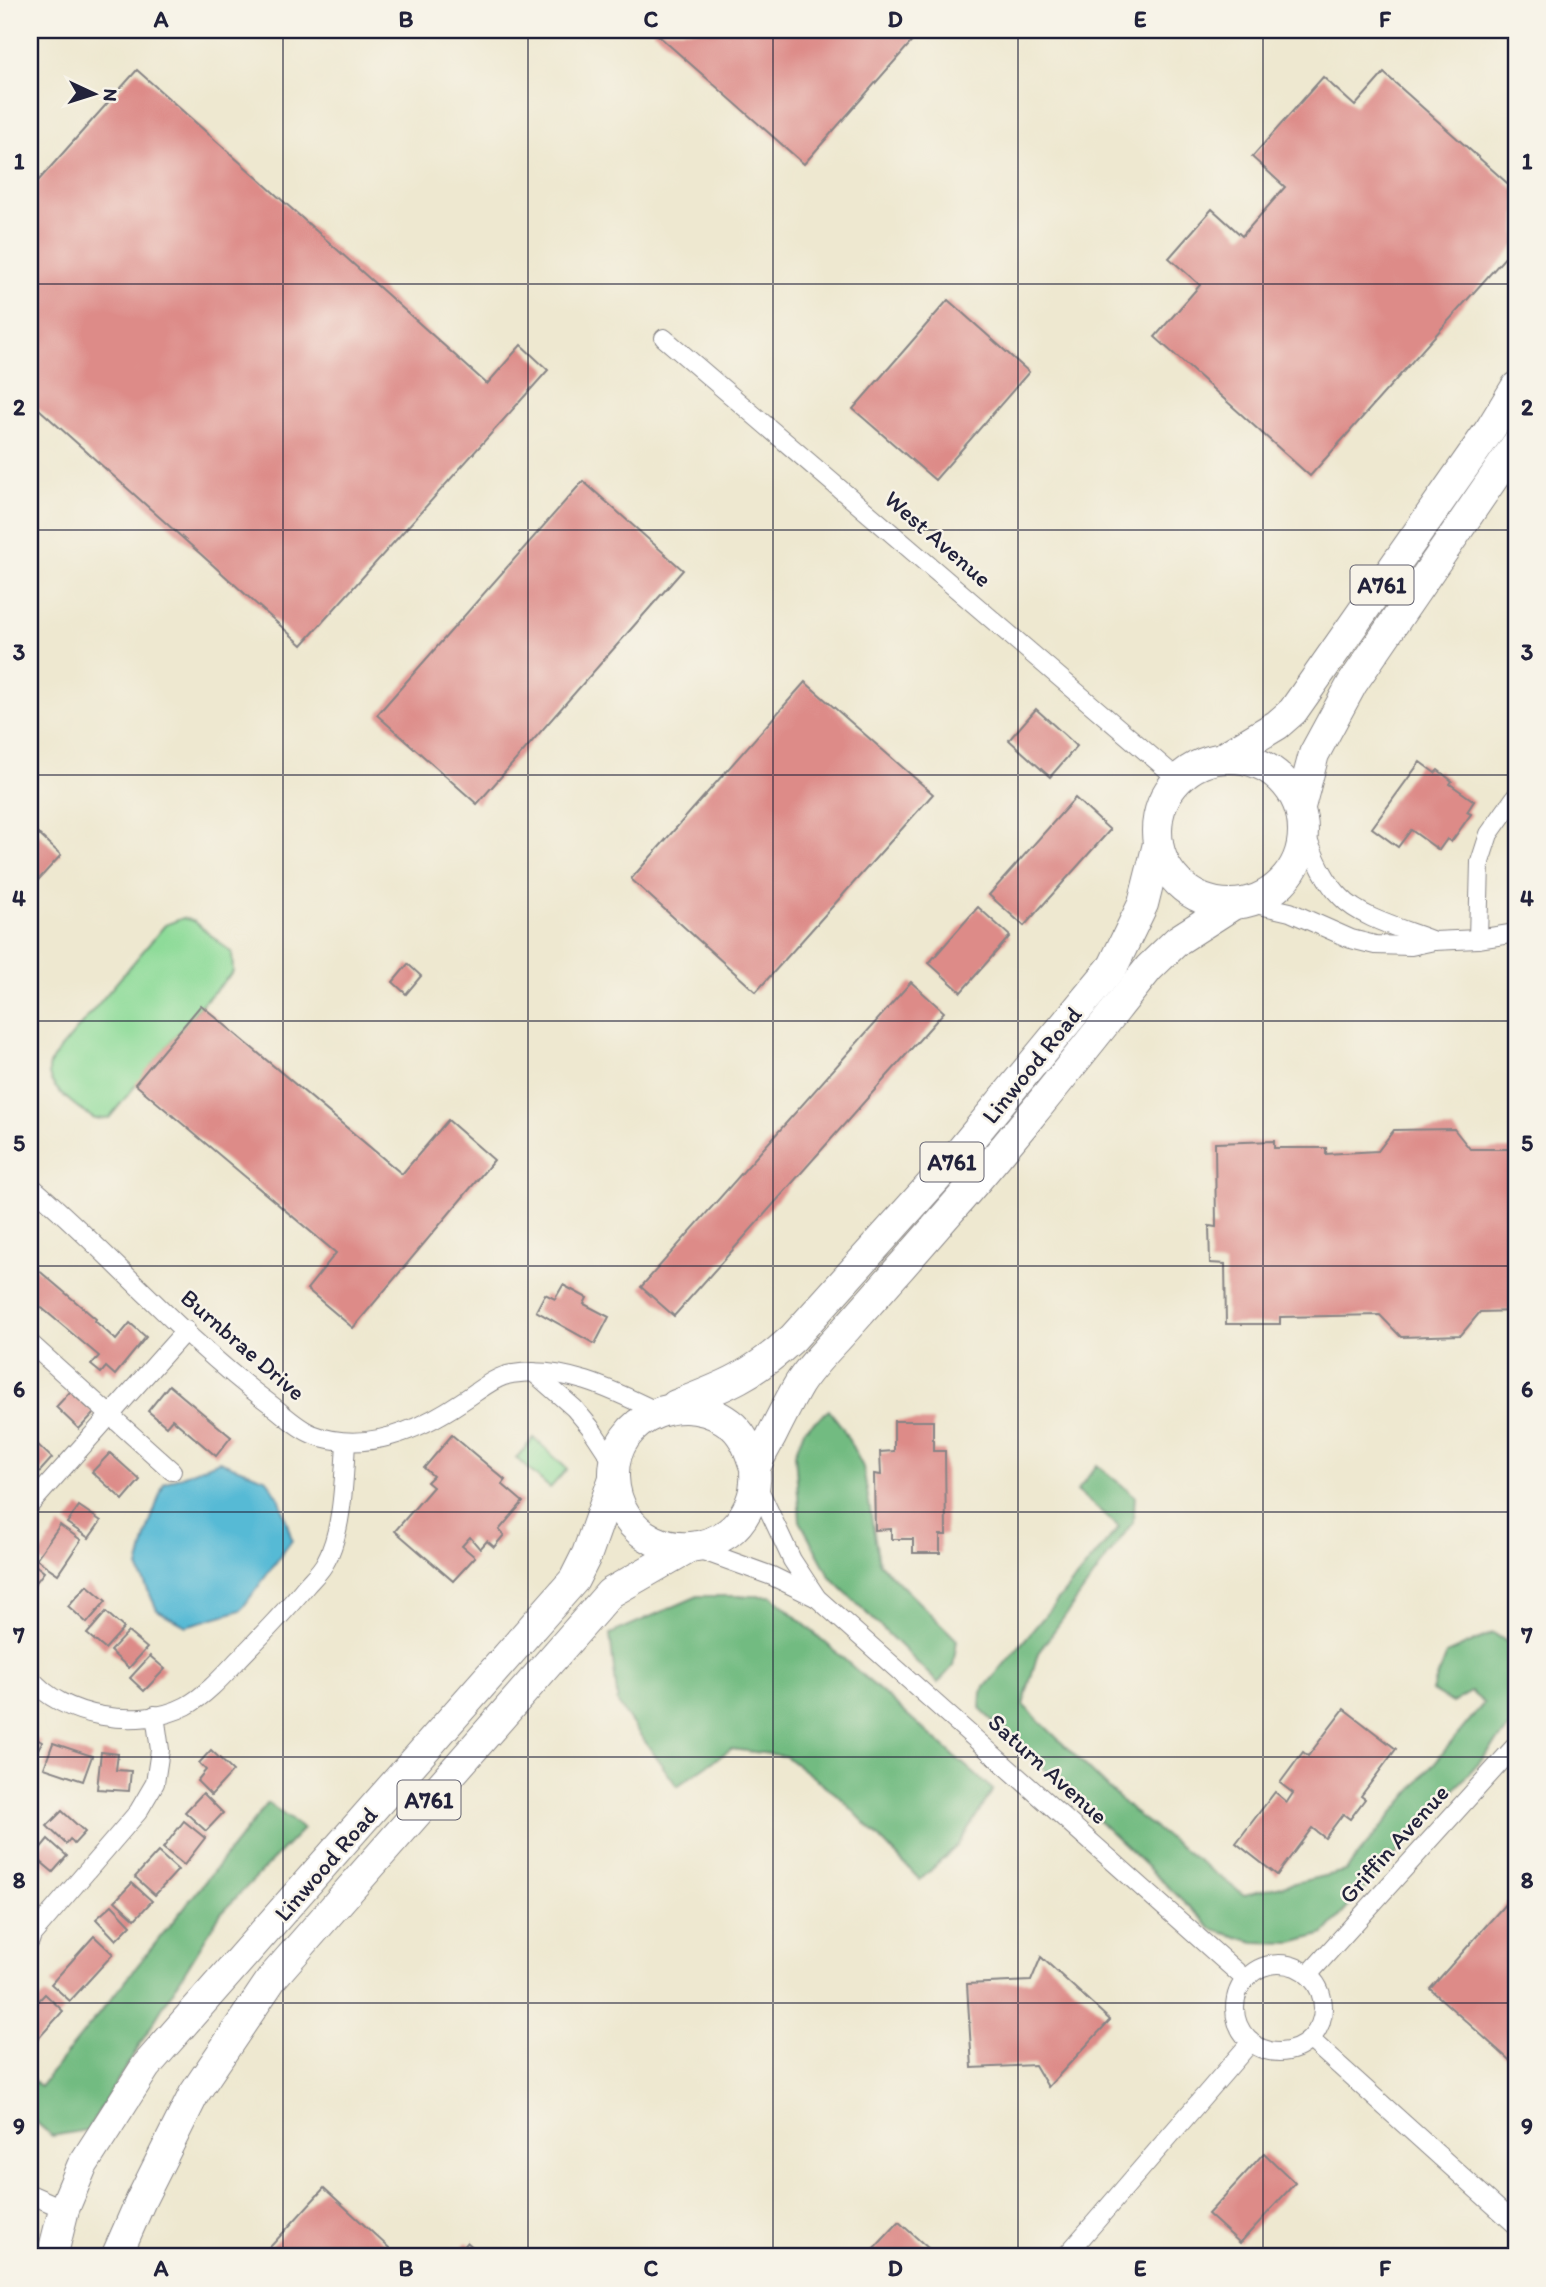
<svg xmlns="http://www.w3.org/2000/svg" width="1546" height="2287" font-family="Itim,sans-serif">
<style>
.green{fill:#8edb99;stroke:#587e6a;stroke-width:2}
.forest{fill:#72bb81;stroke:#4a6e5e;stroke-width:2}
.water{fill:#57bad5;stroke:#3c6e88;stroke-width:2}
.building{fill:#dd8b88}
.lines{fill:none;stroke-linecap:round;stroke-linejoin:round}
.street-casing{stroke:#888586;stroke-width:20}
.primary-casing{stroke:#888586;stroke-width:32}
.street{stroke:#fff;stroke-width:18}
.primary{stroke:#fff;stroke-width:30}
.grid{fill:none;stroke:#22223b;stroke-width:2;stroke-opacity:0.55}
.labels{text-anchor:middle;stroke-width:5;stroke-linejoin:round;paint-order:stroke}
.shield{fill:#f7f3e8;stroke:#62616f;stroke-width:2}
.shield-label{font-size:23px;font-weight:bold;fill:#22223b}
.street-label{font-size:24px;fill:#22223b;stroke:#f7f3e8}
.neatline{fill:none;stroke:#22223b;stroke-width:2.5}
.grid-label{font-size:23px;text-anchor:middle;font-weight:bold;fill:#22223b}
</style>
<rect width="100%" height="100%" fill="#f7f3e8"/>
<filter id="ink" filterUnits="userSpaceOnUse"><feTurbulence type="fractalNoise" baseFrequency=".0143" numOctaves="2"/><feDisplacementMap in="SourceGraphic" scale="14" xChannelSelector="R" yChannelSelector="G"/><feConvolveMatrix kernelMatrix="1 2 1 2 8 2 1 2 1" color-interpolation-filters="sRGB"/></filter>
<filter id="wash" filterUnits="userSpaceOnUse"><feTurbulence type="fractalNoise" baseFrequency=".00686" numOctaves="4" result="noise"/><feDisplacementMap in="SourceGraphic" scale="28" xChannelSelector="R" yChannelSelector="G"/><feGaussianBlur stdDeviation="1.57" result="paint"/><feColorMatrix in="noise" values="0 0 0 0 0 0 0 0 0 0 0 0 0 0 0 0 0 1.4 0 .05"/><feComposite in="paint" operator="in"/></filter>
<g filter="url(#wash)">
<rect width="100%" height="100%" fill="#eee8d0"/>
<g class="green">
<path d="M 183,918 L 194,921 L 232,953 L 233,972 L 201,1005 L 109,1118 L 95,1119 C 84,1113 56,1092 51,1080 C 47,1072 49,1065 53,1058 L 165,925 Z"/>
<path d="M 534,1438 L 567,1469 L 550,1488 L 516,1458 Z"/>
</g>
<g class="forest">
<path d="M 829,1410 L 842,1427 L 863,1467 L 879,1563 L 957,1640 L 953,1666 L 938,1683 L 830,1577 L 800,1521 L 795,1454 L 804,1430 Z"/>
<path d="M 1097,1465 L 1135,1496 L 1133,1522 L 1038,1653 L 1023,1705 L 1132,1811 L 1244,1895 L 1345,1871 L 1484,1703 L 1471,1692 L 1452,1703 L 1432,1691 L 1446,1654 L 1493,1633 L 1516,1648 L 1516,1721 L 1324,1934 L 1292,1943 L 1254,1942 L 1214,1930 L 980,1709 L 981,1692 L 1119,1527 L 1077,1491 Z"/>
<path d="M 698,1596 L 772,1596 L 993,1790 L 957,1846 L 920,1880 L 840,1797 L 785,1756 L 731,1749 L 677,1786 L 618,1704 L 610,1634 Z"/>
<path d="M 268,1803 L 303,1829 L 221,1913 L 87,2130 L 52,2136 L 30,2117 L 30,2077 L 40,2087 Z"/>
</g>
<path class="water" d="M 219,1461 L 267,1479 L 280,1500 L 292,1540 L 241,1610 L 186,1626 L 157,1610 L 138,1568 L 149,1525 L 164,1483 Z"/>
<g id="blocks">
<g class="building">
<path d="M 652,30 L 922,30 L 804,164 Z"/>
<path d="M 137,70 L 487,384 L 521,345 L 548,370 L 302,645 L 30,401 L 30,190 Z"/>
<path d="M 1384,73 L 1516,191 L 1516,245 L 1310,476 L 1155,337 L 1200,285 L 1169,258 L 1212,209 L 1242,236 L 1285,187 L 1252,157 L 1323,77 L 1355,106 Z"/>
<path d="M 948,300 L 1029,372 L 935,480 L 853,409 Z"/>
<path d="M 583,481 L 683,570 L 477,804 L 377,715 Z"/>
<path d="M 805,682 L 933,794 L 756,992 L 631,879 Z"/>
<path d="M 1036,709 L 1077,746 L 1050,777 L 1009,740 Z"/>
<path d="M 1420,762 L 1435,773 L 1438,770 L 1452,781 L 1450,784 L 1474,801 L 1467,812 L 1471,814 L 1451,842 L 1447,839 L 1439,850 L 1411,830 L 1398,847 L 1372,828 Z"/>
<path d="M 1075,798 L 1110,830 L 1024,926 L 989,895 Z"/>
<path d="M 30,826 L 61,855 L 30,889 Z"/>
<path d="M 978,907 L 1010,936 L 961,992 L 929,963 Z"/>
<path d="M 408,964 L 421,976 L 406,994 L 393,982 Z"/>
<path d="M 911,982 L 944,1012 L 674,1316 L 641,1287 Z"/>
<path d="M 201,1005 L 402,1174 L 448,1120 L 494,1160 L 353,1328 L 307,1289 L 336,1253 L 135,1084 Z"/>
<path d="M 1454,1129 L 1470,1149 L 1516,1149 L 1516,1311 L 1480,1312 L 1461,1335 L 1401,1337 L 1380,1315 L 1280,1317 L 1280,1324 L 1226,1324 L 1225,1264 L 1210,1263 L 1209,1226 L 1216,1227 L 1215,1143 L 1274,1141 L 1274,1148 L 1326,1148 L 1326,1154 L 1378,1151 L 1394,1130 Z"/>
<path d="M 30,1263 L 96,1319 L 95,1321 L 116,1340 L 130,1323 L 146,1337 L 115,1375 L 106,1367 L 101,1373 L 91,1365 L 99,1356 L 30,1298 Z"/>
<path d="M 563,1285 L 587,1298 L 584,1304 L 609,1317 L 595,1344 L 536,1311 L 545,1294 L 555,1299 Z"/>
<path d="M 169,1385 L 231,1437 L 216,1456 L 172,1419 L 166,1426 L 148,1411 Z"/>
<path d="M 70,1392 L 94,1413 L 79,1429 L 56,1407 Z"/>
<path d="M 894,1421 L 933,1421 L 933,1451 L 945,1451 L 946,1535 L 940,1535 L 940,1553 L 913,1553 L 913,1539 L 891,1539 L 891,1529 L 875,1530 L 874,1474 L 881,1475 L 880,1452 L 894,1451 Z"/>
<path d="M 452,1435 L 505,1480 L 502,1484 L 523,1502 L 499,1530 L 504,1535 L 494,1547 L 487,1541 L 480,1549 L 470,1537 L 462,1546 L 475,1557 L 453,1581 L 395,1531 L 433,1487 L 427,1482 L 433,1476 L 424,1468 Z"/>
<path d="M 37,1444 L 52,1458 L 33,1479 L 30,1476 L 30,1452 Z"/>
<path d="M 110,1453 L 140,1480 L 123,1500 L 92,1472 Z"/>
<path d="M 79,1506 L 101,1521 L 89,1538 L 67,1523 Z"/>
<path d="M 60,1525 L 81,1540 L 58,1574 L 36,1559 Z"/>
<path d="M 30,1561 L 44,1572 L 30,1590 Z"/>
<path d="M 87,1585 L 106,1601 L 87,1623 L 68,1606 Z"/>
<path d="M 106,1612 L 124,1628 L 105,1649 L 87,1634 Z"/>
<path d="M 128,1632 L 147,1648 L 129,1668 L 110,1651 Z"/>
<path d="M 150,1656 L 165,1669 L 144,1691 L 130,1678 Z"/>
<path d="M 1344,1709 L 1396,1749 L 1361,1796 L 1365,1799 L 1350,1819 L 1343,1814 L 1325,1838 L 1312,1828 L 1277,1875 L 1236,1843 L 1275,1792 L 1287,1802 L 1293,1793 L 1280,1783 L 1303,1752 L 1308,1756 Z"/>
<path d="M 30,1735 L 42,1742 L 30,1763 Z"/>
<path d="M 53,1743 L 92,1756 L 83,1781 L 44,1768 Z"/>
<path d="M 211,1750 L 233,1771 L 211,1795 L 197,1781 L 206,1770 L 199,1763 Z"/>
<path d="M 101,1752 L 118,1754 L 116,1770 L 131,1771 L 129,1791 L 97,1789 Z"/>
<path d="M 203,1793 L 223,1813 L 206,1831 L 185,1812 Z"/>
<path d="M 62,1811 L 85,1832 L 74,1844 L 70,1839 L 66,1844 L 47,1826 Z"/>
<path d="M 184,1821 L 205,1838 L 184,1865 L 163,1848 Z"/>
<path d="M 48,1839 L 67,1856 L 53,1872 L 34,1856 Z"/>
<path d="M 158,1852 L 178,1870 L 155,1895 L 135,1877 Z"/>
<path d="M 132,1883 L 152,1901 L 135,1919 L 115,1901 Z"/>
<path d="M 1516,1892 L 1516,1970 L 1513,1974 L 1516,1977 L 1516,2066 L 1430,1989 Z"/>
<path d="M 112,1905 L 131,1925 L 116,1940 L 96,1919 Z"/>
<path d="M 94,1936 L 113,1954 L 70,2001 L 51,1984 Z"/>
<path d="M 1041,1957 L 1110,2020 L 1048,2087 L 1035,2065 L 972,2068 L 967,1984 L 1031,1981 Z"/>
<path d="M 45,1994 L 63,2011 L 30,2048 L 30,2010 Z"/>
<path d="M 1264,2153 L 1295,2183 L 1240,2243 L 1208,2214 Z"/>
<path d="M 324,2188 L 399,2257 L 261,2257 Z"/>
<path d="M 899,2222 L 938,2257 L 879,2257 L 872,2251 Z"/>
<path d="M 467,2242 L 484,2257 L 454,2257 Z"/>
</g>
</g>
</g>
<g filter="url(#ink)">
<use href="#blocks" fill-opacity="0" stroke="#888586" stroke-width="2"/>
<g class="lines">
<defs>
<g id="street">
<path d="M 664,338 L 1178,779"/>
<path d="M 1304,831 C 1314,854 1323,879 1341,897 C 1361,919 1407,930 1434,941"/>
<path d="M 1247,902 L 1290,912 L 1351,939 L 1375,945 L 1411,946 L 1434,941 L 1478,939 L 1516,933"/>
<path d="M 1478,939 L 1480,862 L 1489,834 L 1516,796"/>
<path d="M 30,1185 C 112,1255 183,1339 269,1403 C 282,1413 297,1428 312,1434 C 363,1454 418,1431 461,1402 C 476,1393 495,1376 512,1374 C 563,1365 613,1390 658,1412"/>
<path d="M 30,1343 L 172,1471"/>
<path d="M 533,1372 L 574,1408 L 590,1427 L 615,1465"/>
<path d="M 756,1483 L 792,1560 L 817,1598 L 1245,1979"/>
<path d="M 30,1505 L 186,1330"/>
<path d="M 695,1548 L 772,1576 L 817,1598"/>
<path d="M 30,1677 C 61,1718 140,1730 186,1706 C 205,1696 223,1676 238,1660 C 261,1636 285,1612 306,1586 C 313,1578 322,1570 326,1561 C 343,1531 344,1476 346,1442"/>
<path d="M 30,1941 L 32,1935 L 138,1812 L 155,1783 L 160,1750 L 155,1715"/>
<circle cx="1279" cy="2008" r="44"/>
<path d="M 1308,1975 L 1516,1745"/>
<path d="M 1311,2040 L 1516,2225"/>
<path d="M 30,2194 L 64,2209"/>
<path d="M 1065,2257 L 1250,2043"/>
</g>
<g id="primary">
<path d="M 1222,758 L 1277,725 L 1293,711 L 1491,428 L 1516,387"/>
<circle cx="1230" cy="831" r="73"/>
<path d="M 1300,807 L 1314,754 L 1352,684 L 1516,445"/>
<path d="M 676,1405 C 726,1386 753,1375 793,1338 L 954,1159 L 1113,966 L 1143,904 L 1158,844"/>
<path d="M 755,1468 C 750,1452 745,1437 733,1426 C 688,1387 612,1415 614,1477 C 616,1537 680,1567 728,1533 C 743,1522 754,1501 755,1482 C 756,1476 754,1471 756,1466 C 760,1456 766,1446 771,1437 C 780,1419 789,1401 799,1384 C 811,1365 830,1347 845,1330 C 877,1294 910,1257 942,1220 C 1014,1139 1081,1053 1149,968 L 1178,940 L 1234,904"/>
<path d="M 52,2257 L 64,2209 L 82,2166 L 146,2066 L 574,1580 L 587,1554 L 614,1478"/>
<path d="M 116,2257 L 141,2200 L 194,2094 L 273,1977 L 610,1593 L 688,1548"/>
</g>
</defs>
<use href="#street" class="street-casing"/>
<use href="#primary" class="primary-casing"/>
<use href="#street" class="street"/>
<use href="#primary" class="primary"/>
</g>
</g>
<path class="grid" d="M 283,30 L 283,2257M 528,30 L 528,2257M 773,30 L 773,2257M 1018,30 L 1018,2257M 1263,30 L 1263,2257M 30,284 L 1516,284M 30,530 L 1516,530M 30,775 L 1516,775M 30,1021 L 1516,1021M 30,1266 L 1516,1266M 30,1512 L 1516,1512M 30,1757 L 1516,1757M 30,2003 L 1516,2003"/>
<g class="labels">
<g class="shield">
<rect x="1350.5" y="565.5" width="63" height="39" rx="5"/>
<rect x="920.5" y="1142.5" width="63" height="39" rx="5"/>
<rect x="397.5" y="1780.5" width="63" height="39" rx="5"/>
</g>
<g class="shield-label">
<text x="1382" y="593">A761</text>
<text x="952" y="1170">A761</text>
<text x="429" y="1808">A761</text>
</g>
<g class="street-label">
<text transform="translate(938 539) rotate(41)" y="8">West Avenue</text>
<text transform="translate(1032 1065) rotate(-51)" y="8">Linwood Road</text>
<text transform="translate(243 1345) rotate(41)" y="8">Burnbrae Drive</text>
<text transform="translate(1048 1769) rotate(42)" y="8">Saturn Avenue</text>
<text transform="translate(1394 1844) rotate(-48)" y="8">Griffin Avenue</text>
<text transform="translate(326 1864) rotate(-49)" y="8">Linwood Road</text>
</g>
</g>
<rect width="1546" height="2287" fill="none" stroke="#f7f3e8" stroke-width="77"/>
<g transform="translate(94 94) rotate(94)" stroke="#f7f3e8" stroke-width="5" paint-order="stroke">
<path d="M0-5L12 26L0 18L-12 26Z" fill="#22223b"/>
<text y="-10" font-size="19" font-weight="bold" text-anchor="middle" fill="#22223b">N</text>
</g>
<rect x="38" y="38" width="1470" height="2210" class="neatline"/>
<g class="grid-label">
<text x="161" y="27">A</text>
<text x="406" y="27">B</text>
<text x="651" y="27">C</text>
<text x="895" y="27">D</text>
<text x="1140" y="27">E</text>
<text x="1385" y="27">F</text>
<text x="19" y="169">1</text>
<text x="1527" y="169">1</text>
<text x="19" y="415">2</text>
<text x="1527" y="415">2</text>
<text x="19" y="660">3</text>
<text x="1527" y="660">3</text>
<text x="19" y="906">4</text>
<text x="1527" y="906">4</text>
<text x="19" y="1151">5</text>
<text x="1527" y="1151">5</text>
<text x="19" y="1397">6</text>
<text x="1527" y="1397">6</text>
<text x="19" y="1643">7</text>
<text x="1527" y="1643">7</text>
<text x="19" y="1888">8</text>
<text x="1527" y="1888">8</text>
<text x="19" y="2134">9</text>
<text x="1527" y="2134">9</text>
<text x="161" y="2276">A</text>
<text x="406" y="2276">B</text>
<text x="651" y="2276">C</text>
<text x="895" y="2276">D</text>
<text x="1140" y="2276">E</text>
<text x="1385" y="2276">F</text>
</g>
</svg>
